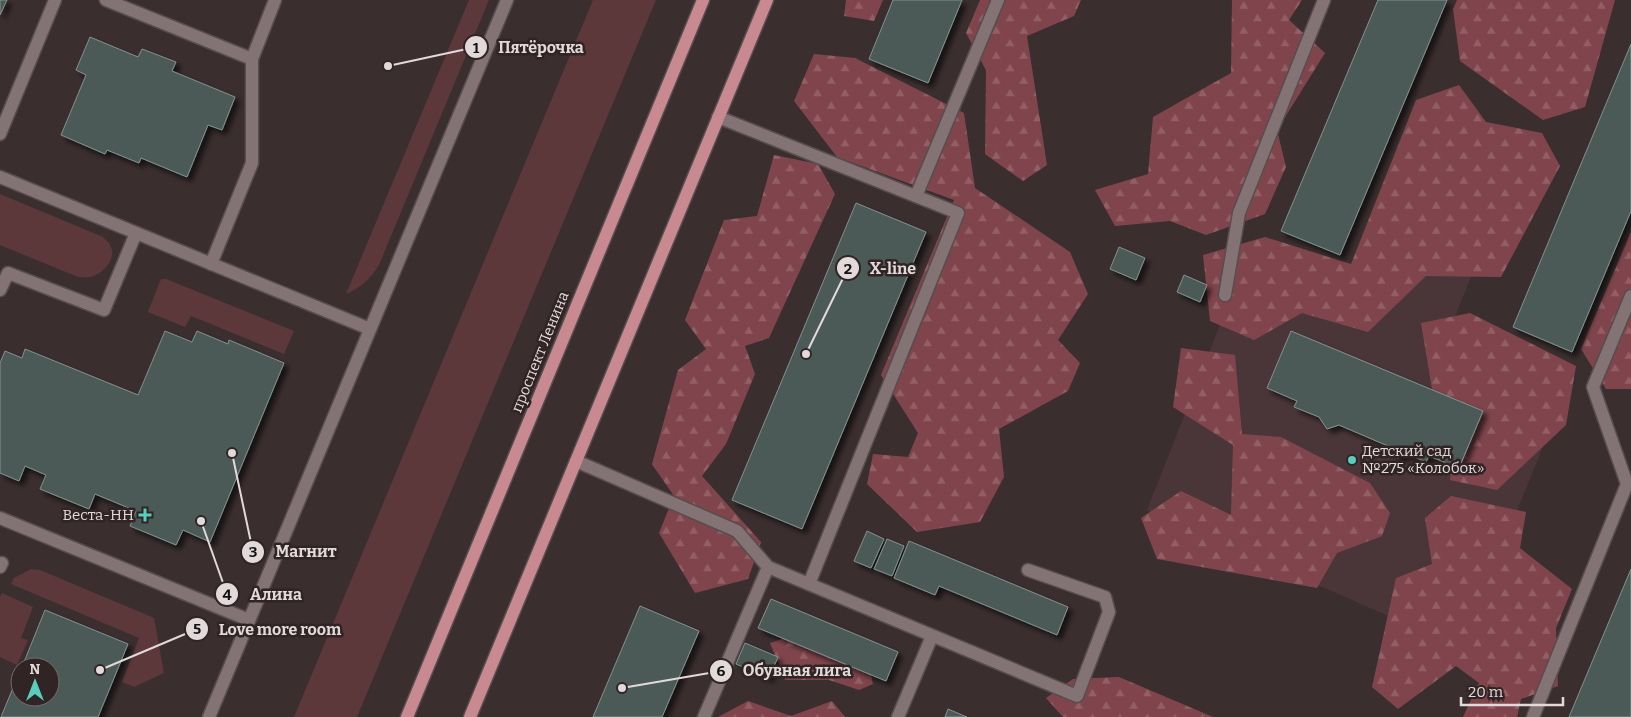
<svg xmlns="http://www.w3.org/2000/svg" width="1631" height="717" font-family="Bitter,serif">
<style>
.built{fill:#4a3638}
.grass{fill:#5d383b}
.forest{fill:url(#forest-firs)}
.building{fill:#4b5a57;stroke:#81928f;filter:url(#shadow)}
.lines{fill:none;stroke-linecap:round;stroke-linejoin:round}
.service-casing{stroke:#574d4e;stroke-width:15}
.minor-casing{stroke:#574d4e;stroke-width:15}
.primary-casing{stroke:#574d4e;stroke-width:15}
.service{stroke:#837374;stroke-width:12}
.minor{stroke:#837374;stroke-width:12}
.primary{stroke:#c98990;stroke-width:12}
.poi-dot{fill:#59cebe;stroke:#302425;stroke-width:2}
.labels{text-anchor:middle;stroke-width:5;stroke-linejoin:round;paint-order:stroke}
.street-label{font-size:15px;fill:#e2d9da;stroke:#302425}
.poi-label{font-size:15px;fill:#e2d9da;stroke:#302425;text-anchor:start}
.leader{fill:none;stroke:#e2d9da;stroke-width:2}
.callout-dot{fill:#e2d9da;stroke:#302425;stroke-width:2}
.mark-label{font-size:15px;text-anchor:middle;font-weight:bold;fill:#111}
.callout-label{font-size:16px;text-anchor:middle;font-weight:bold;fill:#e2d9da;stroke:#302425;stroke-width:5;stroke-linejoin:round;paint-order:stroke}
</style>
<defs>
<pattern id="forest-firs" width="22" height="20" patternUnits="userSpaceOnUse" patternTransform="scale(1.25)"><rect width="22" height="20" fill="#80454c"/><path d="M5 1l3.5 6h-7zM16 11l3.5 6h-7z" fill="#925f65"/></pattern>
<filter id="shadow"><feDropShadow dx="4.5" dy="4.5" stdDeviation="2.5" flood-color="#0009"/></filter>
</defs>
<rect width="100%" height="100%" fill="#3b2e2f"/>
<path class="built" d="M 1399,244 L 1472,274 L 1439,357 L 1558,410 L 1461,648 L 1147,510 L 1241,271 L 1367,322 Z"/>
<g class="grass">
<path d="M 469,0 L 489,0 L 379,265 C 370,279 362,287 346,294 Z"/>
<path d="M 593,0 L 656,0 L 357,717 L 294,717 Z"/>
<path d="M 0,194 L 103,237 C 106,240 110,243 111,247 C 116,260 103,274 90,277 C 87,278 82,277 78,277 L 0,245 Z"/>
<path d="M 162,279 L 166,279 L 294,331 L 284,354 L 191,316 L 185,327 L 148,312 L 160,281 Z"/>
<path d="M 31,569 L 40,570 L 154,618 L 164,673 L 134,687 L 122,682 L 139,638 L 11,584 L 14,578 Z"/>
<path d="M 2,593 L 33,607 L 21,638 L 28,640 L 17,665 L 0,657 L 0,597 Z"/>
</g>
<g class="forest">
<path d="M 846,0 L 883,0 L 874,21 L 844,16 Z"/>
<path d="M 980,0 L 1081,0 L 1074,16 L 1027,36 L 1047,165 L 1023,181 L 985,154 L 986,70 L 966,33 Z"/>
<path d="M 1232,0 L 1302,0 L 1289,20 L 1325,53 L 1277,130 L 1286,167 L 1265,214 L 1206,235 L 1170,221 L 1115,226 L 1095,190 L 1148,174 L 1153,117 L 1231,73 Z"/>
<path d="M 1457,0 L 1615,0 L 1585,107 L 1543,120 L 1460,61 L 1453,9 Z"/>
<path d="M 814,54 L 855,58 L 964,113 L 975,188 L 1070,252 L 1088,294 L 1058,340 L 1080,363 L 1068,391 L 999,429 L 1004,477 L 980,522 L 917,532 L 867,484 L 873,454 L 908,457 L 918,433 L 881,375 L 954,200 L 837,157 L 794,101 Z"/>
<path d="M 1459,85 L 1486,122 L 1542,133 L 1560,166 L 1501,277 L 1426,276 L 1368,332 L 1302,313 L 1254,340 L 1210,321 L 1203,255 L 1265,237 L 1351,264 L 1416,100 Z"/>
<path d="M 774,155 L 818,164 L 835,194 L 769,338 L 745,346 L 755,374 L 726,444 L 702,476 L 761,542 L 748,579 L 695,593 L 659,533 L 674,496 L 652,464 L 678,370 L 706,349 L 685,320 L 724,220 L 757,216 Z"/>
<path d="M 1631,232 L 1631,389 L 1606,389 L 1581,349 Z"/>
<path d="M 1470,313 L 1576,366 L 1566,425 L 1497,490 L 1450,480 L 1456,428 L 1435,407 L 1421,323 Z"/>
<path d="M 1181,348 L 1235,355 L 1242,434 L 1281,437 L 1370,483 L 1390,513 L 1382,536 L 1337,553 L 1317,588 L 1157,559 L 1141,518 L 1181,491 L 1231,515 L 1233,445 L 1173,407 Z"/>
<path d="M 1451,496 L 1526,512 L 1520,548 L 1572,589 L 1556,628 L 1558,686 L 1521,699 L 1517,717 L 1463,717 L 1479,683 L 1456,666 L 1398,709 L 1372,687 L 1396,578 L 1432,564 L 1425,518 Z"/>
<path d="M 815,628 L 866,654 L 873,684 L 859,690 L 829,680 L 785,680 L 770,643 Z"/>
<path d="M 1119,677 L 1213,717 L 1063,717 L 1046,698 L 1073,679 Z"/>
<path d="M 748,701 L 791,716 L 832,701 L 845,717 L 718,717 Z"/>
</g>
<g class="building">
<path d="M 0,0 L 7,0 L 0,15 Z"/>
<path d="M 893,0 L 962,0 L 928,83 L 869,59 Z"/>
<path d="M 1378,0 L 1447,0 L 1340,255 L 1281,231 Z"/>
<path d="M 90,37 L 138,57 L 142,49 L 176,62 L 172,71 L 235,97 L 222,130 L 208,125 L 187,177 L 141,158 L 139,163 L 107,150 L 105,154 L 61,135 L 86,75 L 76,70 Z"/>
<path d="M 1631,44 L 1631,211 L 1572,352 L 1513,327 Z"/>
<path d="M 856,203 L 926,232 L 802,529 L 732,500 Z"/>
<path d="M 1119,247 L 1145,258 L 1136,280 L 1110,269 Z"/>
<path d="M 1184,275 L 1207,285 L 1200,302 L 1177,292 Z"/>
<path d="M 165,331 L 192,342 L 197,331 L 228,344 L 229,340 L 284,363 L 210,542 L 183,530 L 176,545 L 130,526 L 136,511 L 95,494 L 89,509 L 40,489 L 46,475 L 25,466 L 19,481 L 0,473 L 0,363 L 5,351 L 22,358 L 25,349 L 138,395 Z"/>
<path d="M 1291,331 L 1483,411 L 1459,468 L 1429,456 L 1426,462 L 1410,455 L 1397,458 L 1388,446 L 1339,425 L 1327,429 L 1319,417 L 1294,407 L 1297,401 L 1267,388 Z"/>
<path d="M 867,531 L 884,539 L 871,568 L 854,561 Z"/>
<path d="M 887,539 L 904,546 L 892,576 L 874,569 Z"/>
<path d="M 909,541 L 1068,607 L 1057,635 L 939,586 L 935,595 L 894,578 Z"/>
<path d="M 1631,569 L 1631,717 L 1569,717 Z"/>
<path d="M 771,599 L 898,652 L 886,681 L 758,628 Z"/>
<path d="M 640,606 L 699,631 L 662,717 L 593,717 Z"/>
<path d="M 45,610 L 128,644 L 98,717 L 1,717 L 20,671 L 20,697 L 50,697 L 50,667 L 22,667 Z"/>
<path d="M 745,643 L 778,657 L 769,678 L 736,664 Z"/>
<path d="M 948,709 L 967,717 L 945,717 Z"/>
</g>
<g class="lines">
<defs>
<g id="service">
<path d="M 106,0 L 252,59 L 275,0"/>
<path d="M 718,117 L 958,213 L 809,584"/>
<path d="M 0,134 L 55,0"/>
<path d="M 0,177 L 370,329"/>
<path d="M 916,196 L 998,0"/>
<path d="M 211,264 L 252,163 L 252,59"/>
<path d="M 0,290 L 8,273 L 104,310 L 136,233"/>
<path d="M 1225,295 L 1239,213 L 1324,0"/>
<path d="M 576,461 L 737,531 L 768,567 L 1077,696 L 1109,612 L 1105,597 L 1028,570"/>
<path d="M 0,518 L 249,620"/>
<path d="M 0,567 L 2,563"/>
<path d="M 704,717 L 768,567"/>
<path d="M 898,717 L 932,636"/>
<path d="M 1533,717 L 1627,484 L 1593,387 L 1631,296"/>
</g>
<path id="minor" d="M 209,717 L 507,0"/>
<g id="primary">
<path d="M 407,717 L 703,0"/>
<path d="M 470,717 L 767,0"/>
</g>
</defs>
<use href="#service" class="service-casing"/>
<use href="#minor" class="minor-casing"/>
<use href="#primary" class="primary-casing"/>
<use href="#service" class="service"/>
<use href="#minor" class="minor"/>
<use href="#primary" class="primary"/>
</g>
<g class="poi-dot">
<circle cx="1352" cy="460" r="5"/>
<path d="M142.5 507.5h5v5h5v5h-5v5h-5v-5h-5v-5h5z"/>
</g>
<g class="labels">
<g class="street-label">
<text transform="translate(540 352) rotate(-68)" y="5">проспект Ленина</text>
</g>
<g class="poi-label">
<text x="1362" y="456">Детский сад<tspan x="1362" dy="17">№275 «Колобок»</tspan></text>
<text x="134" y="520" text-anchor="end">Веста-НН</text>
</g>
</g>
<path class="leader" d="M388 66L476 47M806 354L848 268M232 453L253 552M201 521L227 594M100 670L197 629M622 688L721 671"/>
<g class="callout-dot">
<circle cx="388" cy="66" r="5"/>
<circle cx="806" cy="354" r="5"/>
<circle cx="232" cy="453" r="5"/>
<circle cx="201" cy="521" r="5"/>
<circle cx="100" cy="670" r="5"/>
<circle cx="622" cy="688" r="5"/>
<circle cx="476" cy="47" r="12"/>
<circle cx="848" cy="268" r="12"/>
<circle cx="253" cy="552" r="12"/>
<circle cx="227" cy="594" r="12"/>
<circle cx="197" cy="629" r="12"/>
<circle cx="721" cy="671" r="12"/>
</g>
<g class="mark-label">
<text x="476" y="53">1</text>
<text x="848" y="274">2</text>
<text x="253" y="557">3</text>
<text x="227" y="600">4</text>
<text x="197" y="634">5</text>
<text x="721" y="676">6</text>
</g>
<g class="callout-label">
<text x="541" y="53">Пятёрочка</text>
<text x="893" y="274">X-line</text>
<text x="306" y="557">Магнит</text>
<text x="276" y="600">Алина</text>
<text x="280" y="635">Love more room</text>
<text x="797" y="676">Обувная лига</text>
</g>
<g transform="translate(35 682)"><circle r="24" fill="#302425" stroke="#776c6d"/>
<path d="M0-4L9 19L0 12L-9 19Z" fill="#59cebe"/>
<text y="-8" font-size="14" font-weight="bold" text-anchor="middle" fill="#e2d9da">N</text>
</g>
<path d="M1461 697v8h102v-8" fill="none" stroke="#e2d9da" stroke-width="2.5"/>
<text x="1468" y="697" font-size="15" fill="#e2d9da" stroke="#302425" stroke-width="4" paint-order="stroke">20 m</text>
</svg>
